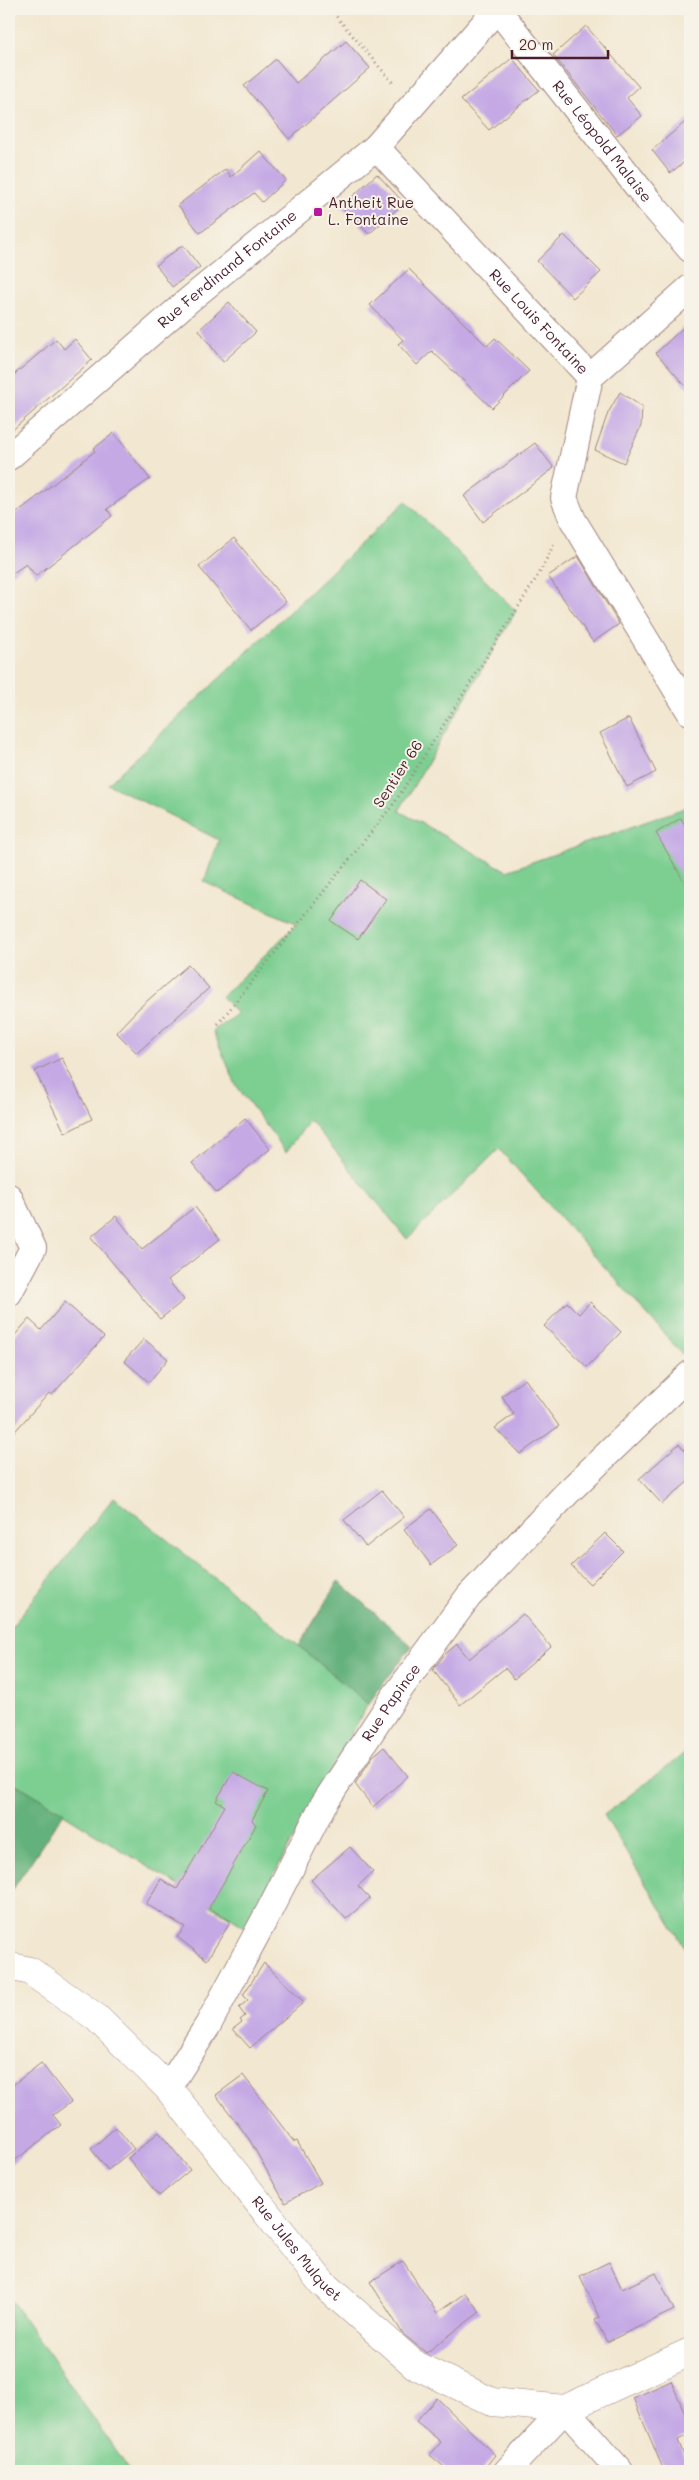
<svg xmlns="http://www.w3.org/2000/svg" width="699" height="2480" font-family="Mali,sans-serif">
<style>
.green{fill:#7bce91;stroke:#62765e}
.forest{fill:#64b17b;stroke:#576853}
.building{fill:#c4a9e5}
.lines{fill:none;stroke-linecap:round;stroke-linejoin:round}
.minor-casing{stroke:#9e837e;stroke-width:28}
.tertiary-casing{stroke:#9e837e;stroke-width:29}
.path{stroke:#9e837e;stroke-width:3;stroke-dasharray:1 4;stroke-linecap:butt}
.minor{stroke:#fff;stroke-width:26}
.tertiary{stroke:#fff;stroke-width:28}
.poi-dot{fill:#b5179e;stroke:#f7f3e8;stroke-width:2}
.labels{text-anchor:middle;stroke-width:4;stroke-linejoin:round;paint-order:stroke}
.street-label{font-size:15px;fill:#4a1f2b;stroke:#f7f3e8}
.poi-label{font-size:15px;fill:#4a1f2b;stroke:#f7f3e8;text-anchor:start}
</style>
<rect width="100%" height="100%" fill="#f7f3e8"/>
<filter id="ink" filterUnits="userSpaceOnUse"><feTurbulence type="fractalNoise" baseFrequency=".02" numOctaves="2"/><feDisplacementMap in="SourceGraphic" scale="10" xChannelSelector="R" yChannelSelector="G"/><feConvolveMatrix kernelMatrix="1 2 1 2 8 2 1 2 1" color-interpolation-filters="sRGB"/></filter>
<filter id="wash" filterUnits="userSpaceOnUse"><feTurbulence type="fractalNoise" baseFrequency=".0096" numOctaves="4" result="noise"/><feDisplacementMap in="SourceGraphic" scale="20" xChannelSelector="R" yChannelSelector="G"/><feGaussianBlur stdDeviation="1.12" result="paint"/><feColorMatrix in="noise" values="0 0 0 0 0 0 0 0 0 0 0 0 0 0 0 0 0 1.4 0 .05"/><feComposite in="paint" operator="in"/></filter>
<g filter="url(#wash)">
<rect width="100%" height="100%" fill="#f2e7d0"/>
<g class="green">
<path d="M 406,501 L 516,611 L 399,811 L 507,871 L 690,806 L 690,1349 L 684,1356 L 499,1149 L 407,1239 L 310,1120 L 286,1152 L 236,1085 L 213,1031 L 237,1014 L 222,996 L 297,924 L 204,882 L 219,840 L 108,784 Z"/>
<path d="M 114,1497 L 299,1646 L 368,1704 L 245,1927 L 9,1780 L 9,1630 Z"/>
<path d="M 690,1749 L 690,1956 L 604,1815 Z"/>
<path d="M 9,2297 L 130,2471 L 9,2471 Z"/>
</g>
<g class="forest">
<path d="M 338,1581 L 412,1646 L 368,1704 L 299,1646 Z"/>
<path d="M 9,1780 L 64,1812 L 9,1895 Z"/>
</g>
<g id="blocks">
<g class="building">
<path d="M 586,26 L 639,87 L 627,98 L 642,116 L 617,135 L 553,55 Z"/>
<path d="M 346,41 L 370,68 L 289,139 L 244,86 L 276,59 L 296,83 Z"/>
<path d="M 512,58 L 539,90 L 489,130 L 461,100 Z"/>
<path d="M 690,118 L 690,158 L 670,173 L 652,150 Z"/>
<path d="M 260,151 L 286,180 L 262,202 L 254,193 L 200,233 L 178,205 L 226,169 L 231,177 Z"/>
<path d="M 377,174 L 404,203 L 369,234 L 341,207 Z"/>
<path d="M 564,235 L 601,272 L 573,298 L 537,261 Z"/>
<path d="M 183,245 L 200,267 L 172,287 L 156,265 Z"/>
<path d="M 409,269 L 487,346 L 495,338 L 529,371 L 492,408 L 432,351 L 417,365 L 398,344 L 403,340 L 370,305 Z"/>
<path d="M 229,302 L 256,332 L 223,362 L 199,330 Z"/>
<path d="M 690,321 L 690,391 L 656,353 Z"/>
<path d="M 56,339 L 64,349 L 75,339 L 92,360 L 9,433 L 9,379 Z"/>
<path d="M 620,392 L 642,407 L 641,426 L 624,463 L 595,450 L 608,413 Z"/>
<path d="M 114,433 L 150,479 L 107,509 L 112,516 L 36,576 L 26,564 L 9,576 L 9,519 L 95,451 L 93,449 Z"/>
<path d="M 535,443 L 554,468 L 483,522 L 464,496 Z"/>
<path d="M 234,538 L 286,602 L 251,630 L 199,567 Z"/>
<path d="M 578,556 L 619,624 L 593,642 L 548,576 Z"/>
<path d="M 629,718 L 656,772 L 627,787 L 600,733 Z"/>
<path d="M 681,818 L 690,835 L 690,892 L 656,833 Z"/>
<path d="M 360,880 L 386,899 L 358,939 L 331,921 Z"/>
<path d="M 188,965 L 209,988 L 137,1053 L 116,1032 L 139,1008 Z"/>
<path d="M 62,1058 L 92,1119 L 65,1133 L 35,1071 Z"/>
<path d="M 245,1118 L 270,1149 L 217,1193 L 192,1163 Z"/>
<path d="M 195,1207 L 220,1239 L 168,1280 L 184,1300 L 160,1319 L 91,1237 L 116,1216 L 142,1249 Z"/>
<path d="M 65,1302 L 104,1337 L 52,1395 L 49,1393 L 9,1438 L 9,1342 L 29,1319 L 41,1330 Z"/>
<path d="M 567,1302 L 579,1314 L 590,1302 L 621,1332 L 587,1367 L 544,1326 Z"/>
<path d="M 144,1339 L 168,1359 L 149,1382 L 124,1361 Z"/>
<path d="M 525,1379 L 559,1426 L 520,1454 L 495,1428 L 514,1414 L 502,1396 Z"/>
<path d="M 679,1444 L 690,1457 L 690,1480 L 662,1504 L 639,1479 Z"/>
<path d="M 382,1490 L 404,1517 L 366,1547 L 344,1520 Z"/>
<path d="M 431,1509 L 458,1545 L 431,1565 L 404,1529 Z"/>
<path d="M 605,1533 L 623,1551 L 590,1584 L 571,1566 Z"/>
<path d="M 523,1614 L 551,1647 L 514,1679 L 505,1668 L 460,1705 L 433,1670 L 444,1655 L 457,1644 L 469,1659 Z"/>
<path d="M 384,1747 L 408,1776 L 373,1807 L 355,1784 L 373,1756 Z"/>
<path d="M 233,1772 L 268,1791 L 252,1820 L 256,1825 L 209,1908 L 231,1921 L 207,1960 L 177,1937 L 185,1927 L 146,1904 L 161,1879 L 177,1889 L 225,1806 L 216,1801 Z"/>
<path d="M 350,1847 L 373,1872 L 358,1886 L 370,1898 L 346,1919 L 311,1880 Z"/>
<path d="M 264,1963 L 304,2002 L 250,2048 L 233,2029 L 242,2022 L 240,2020 L 245,2016 L 239,2008 L 248,2000 L 243,1995 Z"/>
<path d="M 41,2063 L 71,2102 L 53,2115 L 61,2125 L 9,2165 L 9,2088 Z"/>
<path d="M 243,2075 L 294,2142 L 297,2141 L 321,2183 L 285,2203 L 249,2139 L 216,2095 Z"/>
<path d="M 116,2127 L 134,2149 L 108,2170 L 91,2149 Z"/>
<path d="M 159,2132 L 190,2170 L 159,2196 L 128,2158 Z"/>
<path d="M 403,2261 L 437,2313 L 465,2293 L 480,2312 L 426,2353 L 403,2334 L 370,2282 Z"/>
<path d="M 609,2262 L 622,2289 L 656,2273 L 674,2310 L 607,2342 L 595,2319 L 600,2317 L 580,2276 Z"/>
<path d="M 671,2381 L 690,2425 L 690,2434 L 678,2440 L 690,2471 L 664,2471 L 633,2398 Z"/>
<path d="M 437,2398 L 495,2455 L 482,2471 L 449,2471 L 430,2455 L 441,2442 L 416,2421 Z"/>
</g>
</g>
</g>
<g filter="url(#ink)">
<use href="#blocks" fill-opacity="0" stroke="#9e837e" stroke-width="1"/>
<g class="lines">
<defs>
<g id="minor">
<path id="s1" d="M 497,9 L 648,200 L 690,249"/>
<path id="s2" d="M 376,147 L 590,377"/>
<path d="M 590,377 L 564,498 L 573,520 L 690,712"/>
<path d="M 590,377 L 690,288"/>
<path id="s3" d="M 9,457 L 189,300 L 376,147 L 497,9"/>
<path d="M 9,1197 L 33,1248 L 9,1293"/>
<path id="s4" d="M 168,2088 L 208,2025 L 268,1913 L 323,1805 L 394,1697 L 469,1596 L 566,1494 L 690,1374"/>
<path d="M 507,2471 L 565,2409 L 620,2471"/>
</g>
<g id="tertiary">
<path id="s5" d="M 9,1966 L 30,1971 L 97,2018 L 168,2088 L 322,2283 L 415,2365 L 492,2402 L 565,2409 L 690,2352"/>
</g>
</defs>
<use href="#minor" class="minor-casing"/>
<use href="#tertiary" class="tertiary-casing"/>
<g class="path">
<path d="M 330,9 L 393,83"/>
<path d="M 218,1024 L 395,802 L 539,574 L 554,544"/>
</g>
<use href="#minor" class="minor"/>
<use href="#tertiary" class="tertiary"/>
</g>
</g>
<rect class="poi-dot" x="313" y="207" width="10" height="10" rx="2.5"/>
<g class="labels">
<g class="street-label">
<text dy="5" stroke="none"><textPath href="#s1" startOffset="169">Rue Léopold Malaise</textPath></text>
<text dy="5" stroke="none"><textPath href="#s3" startOffset="288">Rue Ferdinand Fontaine</textPath></text>
<text dy="5" stroke="none"><textPath href="#s2" startOffset="239">Rue Louis Fontaine</textPath></text>
<text transform="translate(398 774) rotate(-57)" y="5">Sentier 66</text>
<text dy="5" stroke="none"><textPath href="#s4" startOffset="446">Rue Papince</textPath></text>
<text dy="5" stroke="none"><textPath href="#s5" startOffset="409">Rue Jules Mulquet</textPath></text>
</g>
<g class="poi-label">
<text x="328" y="208">Antheit Rue<tspan x="328" dy="17">L. Fontaine</tspan></text>
</g>
</g>
<rect width="699" height="2480" fill="none" stroke="#f7f3e8" stroke-width="30"/>
<path d="M512 50v8h96v-8" fill="none" stroke="#4a1f2b" stroke-width="2.5"/>
<text x="519" y="50" font-size="15" fill="#4a1f2b" stroke="#f7f3e8" stroke-width="4" paint-order="stroke">20 m</text>
</svg>
